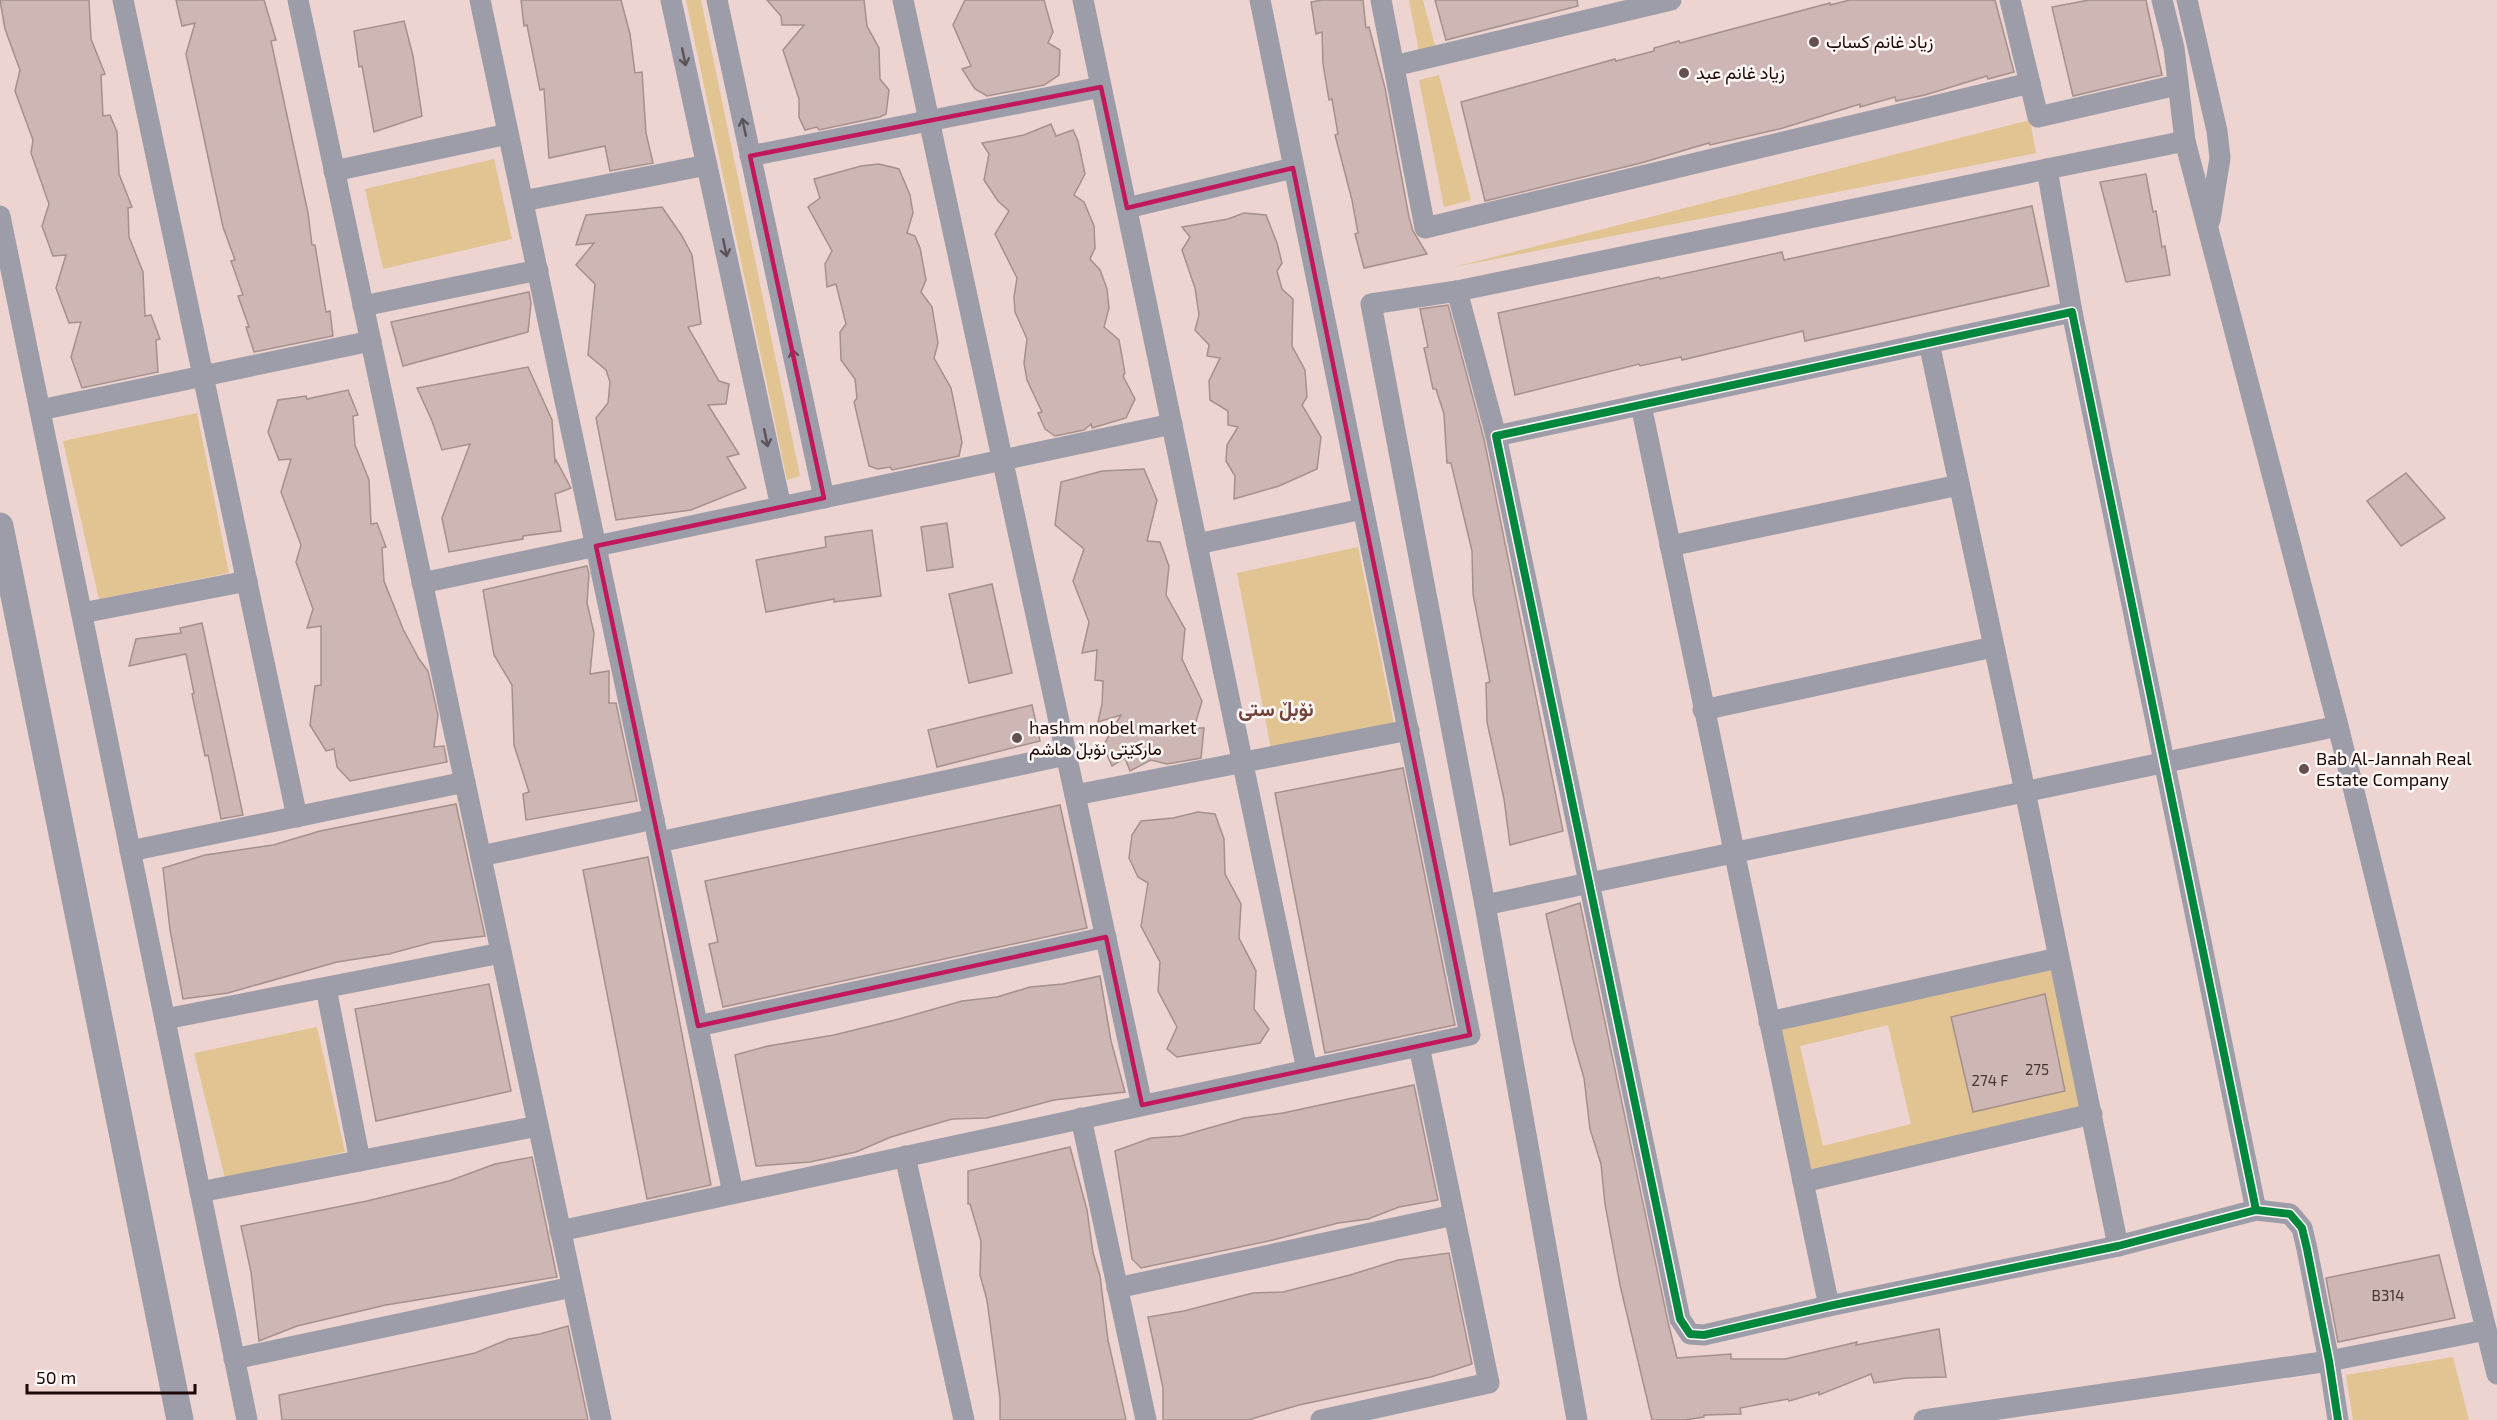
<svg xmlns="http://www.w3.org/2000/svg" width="2497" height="1420" font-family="'Exo 2',Vazirmatn,sans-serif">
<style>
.green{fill:#e1c491;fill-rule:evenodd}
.building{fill:#cdb6b3;stroke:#a5908c;stroke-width:1.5}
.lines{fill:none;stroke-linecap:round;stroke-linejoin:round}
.minor{stroke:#9c9da8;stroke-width:21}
.tertiary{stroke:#9c9da8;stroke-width:27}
.cycleway-casing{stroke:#fef7f6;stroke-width:11}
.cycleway{stroke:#00873e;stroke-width:8}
.oneway{stroke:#5c5358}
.marked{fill:none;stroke:#c2185b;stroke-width:4.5;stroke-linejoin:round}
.poi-dot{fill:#66504d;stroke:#fef7f6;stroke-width:2}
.labels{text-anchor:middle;stroke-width:5;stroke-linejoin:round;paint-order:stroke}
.number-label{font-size:15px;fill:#493432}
.poi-label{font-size:18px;fill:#1d0907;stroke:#fef7f6;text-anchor:start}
.neighbourhood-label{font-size:20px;font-weight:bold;fill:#714038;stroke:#fef7f6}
</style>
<rect width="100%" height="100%" fill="#eed4d0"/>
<g class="green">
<path d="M 686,0 L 701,0 L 800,476 L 787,480 Z"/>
<path d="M 1409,0 L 1423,0 L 1437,53 L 1420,57 Z"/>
<path d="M 1439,75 L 1471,200 L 1444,207 L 1419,80 Z"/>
<path d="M 2030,120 L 2036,153 L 1454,267 Z"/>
<path d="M 494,159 L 512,239 L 383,269 L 365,189 Z"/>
<path d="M 197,413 L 229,573 L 99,599 L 63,441 Z"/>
<path d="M 1358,547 L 1394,723 L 1271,749 L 1237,573 Z"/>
<path d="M 2058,958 L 2092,1114 L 1803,1182 L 1769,1022 ZM 2045,995 L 2065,1091 L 1973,1112 L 1951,1017 ZM 1888,1025 L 1911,1124 L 1823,1146 L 1800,1046 Z"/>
<path d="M 317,1027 L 345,1152 L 225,1178 L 194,1053 Z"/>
<path d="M 2453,1357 L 2469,1420 L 2353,1420 L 2346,1375 Z"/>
</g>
<g class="building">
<path d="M 0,0 L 89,0 L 91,39 L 105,74 L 101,75 L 103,116 L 110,115 L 117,132 L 119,174 L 132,207 L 128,208 L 129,237 L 143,272 L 145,316 L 151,315 L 160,339 L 156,340 L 158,372 L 82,388 L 71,357 L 81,322 L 69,323 L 56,288 L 66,255 L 53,256 L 42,226 L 49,204 L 31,153 L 33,140 L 15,91 L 20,70 L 5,29 Z"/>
<path d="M 176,0 L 264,0 L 276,40 L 271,41 L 308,213 L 312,245 L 315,245 L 326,312 L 330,311 L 333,336 L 254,352 L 246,327 L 249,327 L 238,296 L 243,295 L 231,261 L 235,260 L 223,227 L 186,54 L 195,23 L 182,26 Z"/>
<path d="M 521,0 L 621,0 L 630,34 L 635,73 L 642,72 L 646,133 L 653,163 L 610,171 L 605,146 L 549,158 L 544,89 L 540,90 L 527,25 L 524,26 Z"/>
<path d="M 767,0 L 864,0 L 867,26 L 879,48 L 880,79 L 889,90 L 886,114 L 880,117 L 819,130 L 817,127 L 805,130 L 799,117 L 799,99 L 783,50 L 804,25 L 782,25 L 781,16 Z"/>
<path d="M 965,0 L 1044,0 L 1053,32 L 1048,43 L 1060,50 L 1059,75 L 1044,85 L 987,96 L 975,89 L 962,69 L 971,66 L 953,25 Z"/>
<path d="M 1322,0 L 1363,0 L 1366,28 L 1369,27 L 1385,88 L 1409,217 L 1413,231 L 1427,254 L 1364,268 L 1355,234 L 1358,233 L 1352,200 L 1335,135 L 1338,134 L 1332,99 L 1329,100 L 1323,64 L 1322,32 L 1316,34 L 1311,2 Z"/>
<path d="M 1435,0 L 1577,0 L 1578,6 L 1446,40 Z"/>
<path d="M 1850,0 L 1995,0 L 2014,72 L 1988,79 L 1987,76 L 1925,95 L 1896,101 L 1895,97 L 1860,107 L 1860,104 L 1783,128 L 1710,145 L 1709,143 L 1641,163 L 1485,201 L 1461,102 L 1615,59 L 1616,61 L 1654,51 L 1654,48 L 1679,41 L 1680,43 L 1830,3 L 1830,5 Z"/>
<path d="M 2089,0 L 2146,0 L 2162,75 L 2073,96 L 2052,7 Z"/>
<path d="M 404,21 L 413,56 L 422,116 L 374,132 L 362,66 L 359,67 L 354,31 Z"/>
<path d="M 1051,124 L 1056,136 L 1073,130 L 1078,141 L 1085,174 L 1074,195 L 1084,202 L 1094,226 L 1095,248 L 1090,259 L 1100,270 L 1107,289 L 1109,308 L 1104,327 L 1119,340 L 1125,373 L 1123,376 L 1135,399 L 1126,418 L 1092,428 L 1091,424 L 1084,430 L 1055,436 L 1045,429 L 1038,413 L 1042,412 L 1027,380 L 1024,363 L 1027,339 L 1015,312 L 1014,297 L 1017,278 L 995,234 L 1009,211 L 998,201 L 984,180 L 989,154 L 982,143 L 1024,135 Z"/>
<path d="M 879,164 L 899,169 L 910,195 L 913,213 L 907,233 L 915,236 L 920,248 L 926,280 L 921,292 L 932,307 L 938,343 L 934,358 L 951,388 L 962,442 L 959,456 L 892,470 L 890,467 L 878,469 L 869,466 L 854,402 L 857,398 L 855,379 L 841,360 L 840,332 L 846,324 L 836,284 L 827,287 L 825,264 L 832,251 L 808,207 L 820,198 L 814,179 L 861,166 Z"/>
<path d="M 2146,174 L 2153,212 L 2156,211 L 2162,247 L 2165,246 L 2170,275 L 2126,282 L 2100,182 Z"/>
<path d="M 2032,206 L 2049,286 L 1805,341 L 1803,331 L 1682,360 L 1681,357 L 1640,366 L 1639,364 L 1515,395 L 1498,313 L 1659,277 L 1660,279 L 1782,252 L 1784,260 Z"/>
<path d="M 662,207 L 682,236 L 692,255 L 701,324 L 688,327 L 719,381 L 729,384 L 726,404 L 708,405 L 739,454 L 727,457 L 746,488 L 691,510 L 616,520 L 596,418 L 608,403 L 610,382 L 606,370 L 588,355 L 595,284 L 576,265 L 594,243 L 576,245 L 586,215 Z"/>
<path d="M 1244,213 L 1266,215 L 1277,243 L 1282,263 L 1277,271 L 1282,289 L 1293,299 L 1292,346 L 1305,370 L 1307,397 L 1302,405 L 1321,437 L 1317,469 L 1279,486 L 1234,499 L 1235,476 L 1226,461 L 1227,445 L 1238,427 L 1228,425 L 1228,411 L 1210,400 L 1209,381 L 1220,358 L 1207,356 L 1209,345 L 1195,330 L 1199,315 L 1195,288 L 1182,250 L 1190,237 L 1182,227 L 1228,219 Z"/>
<path d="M 529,292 L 531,303 L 528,332 L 403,366 L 391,322 Z"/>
<path d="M 1448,305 L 1484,439 L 1563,831 L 1510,845 L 1504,799 L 1487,722 L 1486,683 L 1490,682 L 1473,594 L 1472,551 L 1451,463 L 1447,463 L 1444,414 L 1436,389 L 1433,389 L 1424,348 L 1428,347 L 1420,309 Z"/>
<path d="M 528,367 L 552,420 L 555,462 L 556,460 L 571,488 L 555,494 L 561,531 L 523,536 L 523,539 L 449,552 L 442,518 L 470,444 L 442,450 L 432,421 L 417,388 Z"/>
<path d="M 348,390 L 358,415 L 353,416 L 355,445 L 369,480 L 371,524 L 377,523 L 386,547 L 382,548 L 384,581 L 403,629 L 419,659 L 428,671 L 438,715 L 434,747 L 444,746 L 447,762 L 350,781 L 337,767 L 334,749 L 326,751 L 310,725 L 315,686 L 321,685 L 321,626 L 307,628 L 313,609 L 296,562 L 301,545 L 281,492 L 291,459 L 279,460 L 268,432 L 278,400 L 306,396 L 307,399 Z"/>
<path d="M 1144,469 L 1157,500 L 1147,541 L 1160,542 L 1169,566 L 1166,595 L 1185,629 L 1182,659 L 1202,701 L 1194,728 L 1204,728 L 1201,758 L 1167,764 L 1151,760 L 1130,771 L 1125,758 L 1112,766 L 1103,746 L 1121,715 L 1098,722 L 1102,704 L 1103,681 L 1095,680 L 1097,650 L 1082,653 L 1089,622 L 1073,581 L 1084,549 L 1055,525 L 1061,482 L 1102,471 Z"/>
<path d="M 2406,473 L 2445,518 L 2401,546 L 2367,501 Z"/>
<path d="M 947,523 L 953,567 L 927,571 L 921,527 Z"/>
<path d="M 872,530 L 881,596 L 834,602 L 834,599 L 766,612 L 756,560 L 826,547 L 825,537 Z"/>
<path d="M 587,566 L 589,574 L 587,603 L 594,633 L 590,674 L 609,671 L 609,703 L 616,703 L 637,801 L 526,820 L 523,794 L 529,792 L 514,745 L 512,685 L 494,655 L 483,590 Z"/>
<path d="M 992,584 L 1012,673 L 969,683 L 949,594 Z"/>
<path d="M 202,623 L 243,815 L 221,819 L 208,755 L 205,756 L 192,694 L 194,693 L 186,654 L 129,666 L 136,639 L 181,633 L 180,628 Z"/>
<path d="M 1032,705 L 1040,741 L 937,767 L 928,730 Z"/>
<path d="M 1403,768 L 1455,1025 L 1325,1053 L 1275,793 Z"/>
<path d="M 456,804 L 485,936 L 433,942 L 389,954 L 337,962 L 228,993 L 183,999 L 170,930 L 163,868 L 205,855 L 273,845 L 320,831 Z"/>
<path d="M 1060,805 L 1087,928 L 723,1007 L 709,944 L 718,942 L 705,881 Z"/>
<path d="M 1198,812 L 1215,814 L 1224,839 L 1225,874 L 1241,904 L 1239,938 L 1256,971 L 1254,1009 L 1269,1029 L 1260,1043 L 1177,1057 L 1167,1049 L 1177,1027 L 1158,991 L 1160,962 L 1141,926 L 1148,883 L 1138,877 L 1129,858 L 1132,835 L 1141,821 L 1173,818 Z"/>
<path d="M 648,857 L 711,1185 L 647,1199 L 583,870 Z"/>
<path d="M 1580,903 L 1668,1322 L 1677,1358 L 1731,1354 L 1731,1359 L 1785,1359 L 1857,1342 L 1856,1345 L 1939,1329 L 1946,1377 L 1906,1378 L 1874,1383 L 1871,1374 L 1819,1395 L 1819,1392 L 1789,1401 L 1788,1399 L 1740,1408 L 1741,1414 L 1704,1415 L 1704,1417 L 1685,1420 L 1652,1420 L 1620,1285 L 1605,1204 L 1601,1164 L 1590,1129 L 1584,1078 L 1573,1040 L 1546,914 Z"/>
<path d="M 1100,976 L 1111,1041 L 1125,1092 L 1054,1100 L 987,1118 L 952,1119 L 891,1137 L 856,1152 L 810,1162 L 756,1166 L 735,1055 L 768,1046 L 834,1035 L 899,1019 L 962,1001 L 997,997 L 1030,987 L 1063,984 Z"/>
<path d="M 489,984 L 511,1091 L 376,1121 L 355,1009 Z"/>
<path d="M 2045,994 L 2065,1091 L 1973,1112 L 1951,1017 Z"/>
<path d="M 1414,1085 L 1438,1200 L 1399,1207 L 1368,1219 L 1338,1223 L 1273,1240 L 1141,1268 L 1132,1259 L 1115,1151 L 1151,1138 L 1181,1136 L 1244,1118 L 1283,1113 Z"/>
<path d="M 1070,1147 L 1087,1210 L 1093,1253 L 1100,1276 L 1108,1340 L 1126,1420 L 1000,1420 L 1000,1398 L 987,1300 L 980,1275 L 981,1241 L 970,1204 L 968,1204 L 968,1171 Z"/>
<path d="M 532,1157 L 557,1277 L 386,1305 L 297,1326 L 259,1341 L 251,1272 L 241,1226 L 367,1201 L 449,1181 L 495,1164 Z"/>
<path d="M 1449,1253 L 1472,1364 L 1431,1377 L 1299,1405 L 1248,1420 L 1163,1420 L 1163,1388 L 1148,1317 L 1184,1311 L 1253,1293 L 1283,1292 L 1350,1275 L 1398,1260 Z"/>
<path d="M 2439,1255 L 2455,1318 L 2338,1342 L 2326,1278 Z"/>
<path d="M 568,1326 L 588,1420 L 282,1420 L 279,1395 L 475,1353 L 509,1339 L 540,1334 Z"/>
</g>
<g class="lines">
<g class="minor">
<path d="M 123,0 L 297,817"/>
<path d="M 298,0 L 601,1420"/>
<path d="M 480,0 L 733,1193"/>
<path d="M 671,0 L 781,507"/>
<path d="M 717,0 L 824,498"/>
<path d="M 903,0 L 1142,1105"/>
<path d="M 1083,0 L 1307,1070"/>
<path d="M 1381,0 L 1425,228 L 2030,83"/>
<path d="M 2010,0 L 2038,117 L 2177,85"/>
<path d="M 2162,0 L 2174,48 L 2185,141 L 2338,726 L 2497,1374"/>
<path d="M 2187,0 L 2217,131 L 2220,158 L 2210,220"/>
<path d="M 1394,66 L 1671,0"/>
<path d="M 750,156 L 1101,87"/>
<path d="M 334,171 L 508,134"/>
<path d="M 523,201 L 707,165"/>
<path d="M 1127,208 L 1293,168"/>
<path d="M 0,216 L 247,1420"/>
<path d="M 1457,291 L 1371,304 L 1485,905 L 1577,1420"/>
<path d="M 363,306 L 538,270"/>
<path d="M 2072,312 L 2047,169 L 2185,141"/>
<path d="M 1929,343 L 2025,791 L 2118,1246"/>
<path d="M 1641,405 L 1829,1306"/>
<path d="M 40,410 L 371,341"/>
<path d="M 1496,436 L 1457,291 L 2047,169"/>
<path d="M 1197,544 L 1363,509"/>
<path d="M 1670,546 L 1959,485"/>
<path d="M 422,583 L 1172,424"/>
<path d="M 82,613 L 247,581"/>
<path d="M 1703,710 L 1993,647"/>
<path d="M 1075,795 L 1409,730"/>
<path d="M 659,842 L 1066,755"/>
<path d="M 130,851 L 465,782"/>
<path d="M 481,856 L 654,819"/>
<path d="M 1485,905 L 2338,726"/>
<path d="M 326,988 L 360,1161"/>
<path d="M 165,1019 L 501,953"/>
<path d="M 1769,1022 L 2058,958"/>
<path d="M 698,1026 L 1106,937"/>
<path d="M 1081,1118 L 1146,1420"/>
<path d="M 905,1156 L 964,1420"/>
<path d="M 1803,1182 L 2092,1114"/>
<path d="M 200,1192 L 538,1126"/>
<path d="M 2256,1210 L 2072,312 L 1496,436 L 1680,1319 L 1690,1334 L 1704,1335 L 1829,1306 L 2118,1246 L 2256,1210 L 2290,1214 L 2302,1228 L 2307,1249 L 2329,1361 L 2338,1420"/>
<path d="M 560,1231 L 1470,1035 L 1260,0"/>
<path d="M 1117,1288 L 1454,1215"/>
<path d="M 234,1359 L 572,1287"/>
<path d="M 1321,1420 L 1489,1383 L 1419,1046"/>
<path d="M 1924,1420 L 2329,1361 L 2486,1330"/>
</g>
<path class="tertiary" d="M 0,526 L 180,1420"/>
<defs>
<path id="cycleway" d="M 2256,1210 L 2072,312 L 1496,436 L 1680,1319 L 1690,1334 L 1704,1335 L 1829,1306 L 2118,1246 L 2256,1210 L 2290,1214 L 2302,1228 L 2307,1249 L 2329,1361 L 2338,1420"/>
</defs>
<use href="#cycleway" class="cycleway-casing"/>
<use href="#cycleway" class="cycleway"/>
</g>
<defs><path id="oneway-shaft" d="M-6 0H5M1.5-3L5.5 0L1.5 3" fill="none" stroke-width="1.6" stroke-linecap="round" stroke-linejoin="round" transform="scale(1.5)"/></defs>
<g class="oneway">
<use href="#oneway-shaft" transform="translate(684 57) rotate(78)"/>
<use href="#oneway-shaft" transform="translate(744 127) rotate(-102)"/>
<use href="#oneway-shaft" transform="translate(725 248) rotate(78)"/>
<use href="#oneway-shaft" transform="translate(794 358) rotate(-102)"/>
<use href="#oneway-shaft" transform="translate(766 438) rotate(78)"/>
</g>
<path class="marked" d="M 1101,87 L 1127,208 L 1293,168 L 1470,1035 L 1142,1105 L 1106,937 L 698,1026 L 596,546 L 824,498 L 750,156 Z"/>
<g class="poi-dot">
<circle cx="1814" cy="42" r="6"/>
<circle cx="1684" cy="73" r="6"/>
<circle cx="1017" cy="738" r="6"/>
<circle cx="2304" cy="769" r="6"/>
</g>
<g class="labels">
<g class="number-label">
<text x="2037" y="1075">275</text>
<text x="1990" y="1086">274 F</text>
<text x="2388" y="1301">B314</text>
</g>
<g class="poi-label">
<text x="1826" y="48">زياد غانم كساب</text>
<text x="1696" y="79">زياد غانم عبد</text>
<text x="1029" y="734">hashm nobel market<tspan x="1029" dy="21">مارکێتی نۆبڵ هاشم</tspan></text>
<text x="2316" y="765">Bab Al-Jannah Real<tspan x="2316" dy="21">Estate Company</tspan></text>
</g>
<g class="neighbourhood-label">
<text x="1276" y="716">نۆبڵ ستی</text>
</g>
</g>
<path d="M27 1384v9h168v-9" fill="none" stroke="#1d0907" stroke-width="3"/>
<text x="36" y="1384" font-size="18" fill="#1d0907" stroke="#fef7f6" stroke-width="4.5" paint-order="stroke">50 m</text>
</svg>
